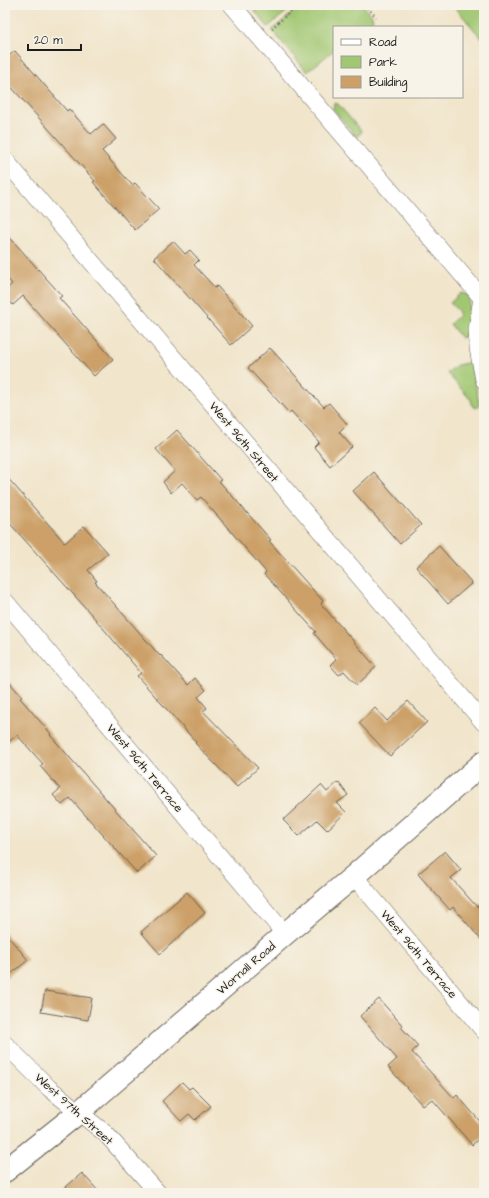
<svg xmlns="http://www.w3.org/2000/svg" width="489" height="1198" font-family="'Architects Daughter',sans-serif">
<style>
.green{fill:#a1c772;stroke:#5e7247}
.building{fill:#cca067}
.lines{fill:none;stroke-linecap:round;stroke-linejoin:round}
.minor-casing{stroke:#676259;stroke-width:18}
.major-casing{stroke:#676259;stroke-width:24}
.path{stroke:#676259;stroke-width:2.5;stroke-dasharray:1 3;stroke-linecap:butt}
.minor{stroke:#fff;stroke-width:17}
.major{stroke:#fff;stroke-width:22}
.labels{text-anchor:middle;stroke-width:3;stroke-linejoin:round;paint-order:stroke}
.street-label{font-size:12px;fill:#1c1c1c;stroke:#f7f3e8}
</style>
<rect width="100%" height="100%" fill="#f7f3e8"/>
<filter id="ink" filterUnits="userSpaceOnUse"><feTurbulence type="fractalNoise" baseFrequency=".025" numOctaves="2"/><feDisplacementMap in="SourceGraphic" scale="8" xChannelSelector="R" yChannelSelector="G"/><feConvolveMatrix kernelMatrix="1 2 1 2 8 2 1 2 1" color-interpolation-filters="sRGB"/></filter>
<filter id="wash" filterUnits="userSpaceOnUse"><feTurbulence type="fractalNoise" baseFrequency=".012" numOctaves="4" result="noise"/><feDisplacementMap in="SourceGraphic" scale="16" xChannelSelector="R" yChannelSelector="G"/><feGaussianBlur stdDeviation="0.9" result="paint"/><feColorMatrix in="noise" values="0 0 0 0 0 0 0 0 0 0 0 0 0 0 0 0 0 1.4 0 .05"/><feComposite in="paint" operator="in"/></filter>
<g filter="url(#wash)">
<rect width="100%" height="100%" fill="#f1e5cb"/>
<g class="green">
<path d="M 250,5 L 295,5 L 268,27 Z"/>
<path d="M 302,5 L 363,5 L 372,16 L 373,20 L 363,27 L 334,27 L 334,50 L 307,72 L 272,30 Z"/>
<path d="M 453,5 L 484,5 L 484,41 Z"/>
<path d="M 334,103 L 338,104 L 362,132 L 357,137 L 333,109 Z"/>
<path d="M 461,293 L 468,295 L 470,299 L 467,334 L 465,337 L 461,338 L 450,324 L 459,315 L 459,312 L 450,303 Z"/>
<path d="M 467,363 L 470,363 L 472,367 L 479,403 L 479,406 L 476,408 L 473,407 L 471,400 L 447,373 L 457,365 Z"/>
</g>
<g id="blocks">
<g class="building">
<path d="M 15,51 L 67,111 L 69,109 L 91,134 L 103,124 L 116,139 L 102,151 L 132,185 L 135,183 L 159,209 L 135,230 L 93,182 L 95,181 L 5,80 L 5,59 Z"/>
<path d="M 5,232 L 62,296 L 59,298 L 113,359 L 94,376 L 23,296 L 13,305 L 5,296 L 5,290 L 12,284 L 5,276 Z"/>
<path d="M 173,241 L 185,254 L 190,250 L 199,260 L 194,265 L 215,288 L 217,286 L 252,326 L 231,345 L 154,258 Z"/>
<path d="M 270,348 L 324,407 L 329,403 L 347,424 L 339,432 L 352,447 L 330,466 L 314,447 L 319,442 L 291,411 L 289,413 L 248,368 Z"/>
<path d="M 177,430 L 221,480 L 219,481 L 271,540 L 269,541 L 323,601 L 321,604 L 376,667 L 357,685 L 344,671 L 339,675 L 330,665 L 336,659 L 314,633 L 316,632 L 264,574 L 266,572 L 201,497 L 197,500 L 182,483 L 171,493 L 163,482 L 175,471 L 156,449 Z"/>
<path d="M 374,472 L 421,525 L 400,544 L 353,491 Z"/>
<path d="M 5,475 L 65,543 L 84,526 L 108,553 L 88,570 L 97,581 L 95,582 L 160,656 L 161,655 L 188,685 L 195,678 L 206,690 L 198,697 L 207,708 L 203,711 L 258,768 L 237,787 L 195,743 L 196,742 L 137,676 L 141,673 L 91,614 L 5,518 Z"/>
<path d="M 439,546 L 472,583 L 448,604 L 416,567 Z"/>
<path d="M 5,677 L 22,697 L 20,698 L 51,734 L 50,735 L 156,856 L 137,873 L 70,798 L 62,805 L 53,795 L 60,789 L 40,766 L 43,764 L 17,735 L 5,745 Z"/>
<path d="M 408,701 L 427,722 L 390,756 L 359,723 L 375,708 L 387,721 Z"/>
<path d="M 338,782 L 348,795 L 337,803 L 346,812 L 327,830 L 317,820 L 299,836 L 283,820 L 321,785 L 327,792 Z"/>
<path d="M 445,851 L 461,870 L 451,878 L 477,907 L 484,901 L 484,943 L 453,907 L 450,910 L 418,874 Z"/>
<path d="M 187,892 L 205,913 L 160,954 L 141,932 Z"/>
<path d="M 5,933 L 28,960 L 5,979 Z"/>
<path d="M 45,991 L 92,998 L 88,1020 L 41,1012 Z"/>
<path d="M 379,999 L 403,1026 L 401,1027 L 418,1046 L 412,1052 L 454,1098 L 457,1095 L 484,1126 L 484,1134 L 472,1145 L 432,1099 L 423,1106 L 388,1067 L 397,1059 L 360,1016 Z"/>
<path d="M 182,1082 L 189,1089 L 192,1087 L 211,1106 L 195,1120 L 189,1114 L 181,1121 L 162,1101 Z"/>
<path d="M 82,1173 L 100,1193 L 59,1193 Z"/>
</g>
</g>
</g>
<g filter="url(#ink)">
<use href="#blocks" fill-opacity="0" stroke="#676259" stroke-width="1"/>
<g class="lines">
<defs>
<g id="minor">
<path d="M 232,5 L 482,298 L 477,329 L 478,348 L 484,380"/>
<path d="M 5,160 L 484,723"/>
<path d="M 5,601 L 285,934"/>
<path d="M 354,876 L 484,1031"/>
<path d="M 5,1044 L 49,1088 L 106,1134 L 158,1193"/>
</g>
<path id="major" d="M 5,1171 L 78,1113 L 285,934 L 354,876 L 484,762"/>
</defs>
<use href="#minor" class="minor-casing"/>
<use href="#major" class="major-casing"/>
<g class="path">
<path d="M 365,5 L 376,17"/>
<path d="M 272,28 L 298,5"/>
</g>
<use href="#minor" class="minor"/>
<use href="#major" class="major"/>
</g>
</g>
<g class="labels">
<g class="street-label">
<text transform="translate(244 442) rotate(50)" y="4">West 96th Street</text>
<text transform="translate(145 768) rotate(50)" y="4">West 96th Terrace</text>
<text transform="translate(419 954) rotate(50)" y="4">West 96th Terrace</text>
<text transform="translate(246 968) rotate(-41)" y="4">Wornall Road</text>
<text transform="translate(74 1109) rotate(42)" y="4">West 97th Street</text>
</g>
</g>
<rect width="489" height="1198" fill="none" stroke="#f7f3e8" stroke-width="20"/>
<rect x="333" y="26" width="130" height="72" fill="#f7f3e8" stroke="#9f9d96"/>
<rect x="341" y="39" width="20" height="6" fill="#ffffff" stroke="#9f9d96"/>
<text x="369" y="46" font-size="12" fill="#1c1c1c">Road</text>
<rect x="341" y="56" width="20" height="12" fill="#a1c772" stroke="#9f9d96"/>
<text x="369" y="66" font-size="12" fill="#1c1c1c">Park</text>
<rect x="341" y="76" width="20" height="12" fill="#cca067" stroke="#9f9d96"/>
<text x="369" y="86" font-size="12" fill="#1c1c1c">Building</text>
<path d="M28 44v6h53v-6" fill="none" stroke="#1c1c1c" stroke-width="2"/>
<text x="34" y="44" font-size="12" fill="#1c1c1c" stroke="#f7f3e8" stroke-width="3" paint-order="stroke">20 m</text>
</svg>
